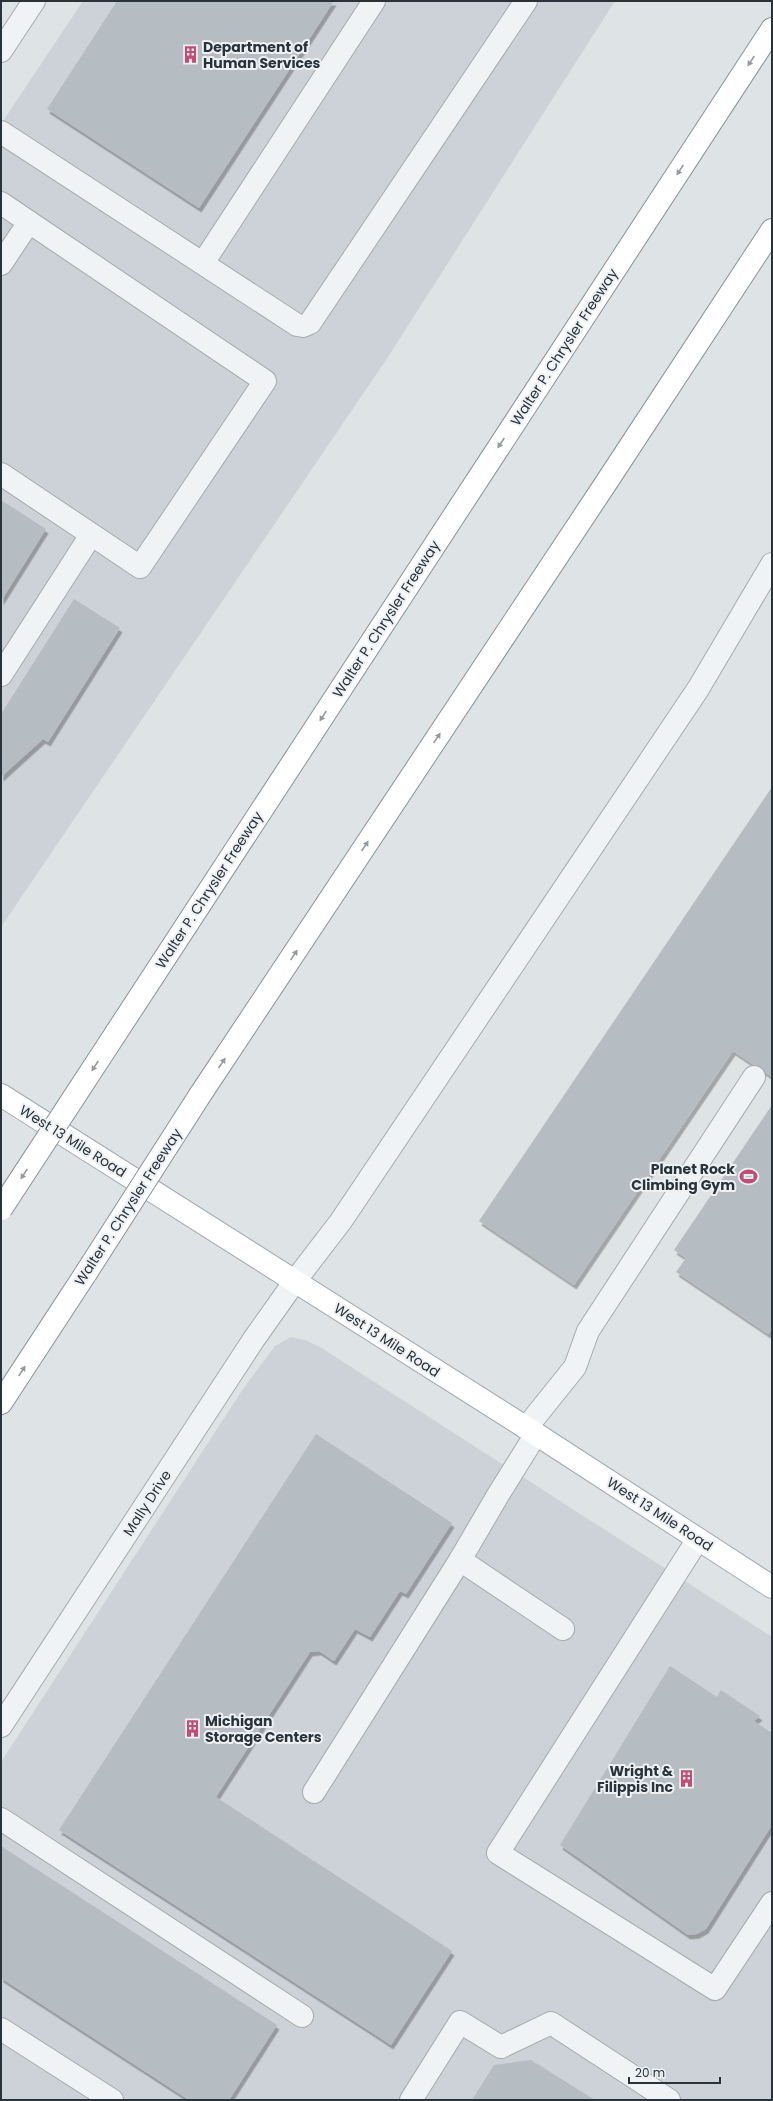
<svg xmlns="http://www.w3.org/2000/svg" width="773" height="2101" font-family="Poppins,sans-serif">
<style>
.built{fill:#ccd2d7}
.building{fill:#b6bdc2;filter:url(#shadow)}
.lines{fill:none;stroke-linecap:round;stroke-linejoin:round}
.minor-casing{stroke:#a4abaf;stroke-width:24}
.major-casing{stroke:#9fa9b1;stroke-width:24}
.highway-casing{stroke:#87939b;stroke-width:24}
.minor{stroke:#f0f3f5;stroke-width:22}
.major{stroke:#fff;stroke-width:22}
.highway{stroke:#fff;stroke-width:22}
.highway-bridge-casing{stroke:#87939b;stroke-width:24;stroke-linecap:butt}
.highway-bridge{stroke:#fff;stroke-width:22}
.oneway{fill:#94999d}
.labels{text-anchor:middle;stroke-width:4;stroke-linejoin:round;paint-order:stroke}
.poi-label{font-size:14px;font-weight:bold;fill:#29333b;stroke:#edf1f4;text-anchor:start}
.street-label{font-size:14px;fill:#29333b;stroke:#edf1f4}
</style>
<defs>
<filter id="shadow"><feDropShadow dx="2.5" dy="4.5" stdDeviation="0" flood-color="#0004"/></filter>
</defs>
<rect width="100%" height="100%" fill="#dee3e6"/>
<g class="built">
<path d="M 83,1 L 615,1 L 388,357 L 1,927 L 1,124 Z"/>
<path d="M 291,1337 L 305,1340 L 320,1347 L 772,1637 L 772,2100 L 1,2100 L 1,1762 L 243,1389 L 275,1346 Z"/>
</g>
<g class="building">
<path d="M 117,1 L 334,1 L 199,208 L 47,109 Z"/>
<path d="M 1,500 L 46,529 L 1,601 Z"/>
<path d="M 74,599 L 120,628 L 48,742 L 43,739 L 1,777 L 1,714 Z"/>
<path d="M 772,787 L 772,1077 L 733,1051 L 574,1285 L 479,1221 Z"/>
<path d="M 772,1105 L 772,1328 L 768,1334 L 676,1272 L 686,1258 L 674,1250 Z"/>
<path d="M 316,1434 L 452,1523 L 406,1594 L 400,1591 L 370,1637 L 355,1629 L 334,1661 L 319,1651 L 310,1652 L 216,1797 L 452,1951 L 391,2045 L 59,1830 Z"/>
<path d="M 670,1666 L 717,1697 L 721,1690 L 760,1716 L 754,1721 L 772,1733 L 772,1825 L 706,1929 L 697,1934 L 688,1935 L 560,1845 Z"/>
<path d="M 1,1846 L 277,2025 L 229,2100 L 189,2100 L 1,1978 Z"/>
<path d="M 531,2060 L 595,2100 L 472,2100 L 494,2065 Z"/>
</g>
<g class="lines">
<defs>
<g id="minor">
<path d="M 1,51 L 34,1"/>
<path d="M 1,132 L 297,325 L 303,326 L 310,323 L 526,1"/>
<path d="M 1,203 L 29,222 L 1,264"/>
<path d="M 203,263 L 374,1"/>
<path d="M 1,474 L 140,567 L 265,381 L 29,222"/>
<path d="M 1,675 L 91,535"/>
<path d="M 526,1428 L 575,1367 L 588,1331 L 754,1077"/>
<path d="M 536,1434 L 498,1495 L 460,1560 L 563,1629"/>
<path d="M 698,1539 L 498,1853 L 715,1989 L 772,1903"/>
<path d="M 1,1726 L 254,1339 L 295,1281 L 341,1221 L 698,689 L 772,564"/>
<path d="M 314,1792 L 460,1560"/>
<path d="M 1,1819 L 302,2016"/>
<path d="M 1,2029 L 112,2100"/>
<path d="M 411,2100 L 460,2022 L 501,2047 L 551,2023 L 669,2100"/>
</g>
<path id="major" d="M 1,1095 L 536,1434 L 772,1587"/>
<g id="highway">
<path d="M 116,1033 L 772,29"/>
<path d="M 200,1095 L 604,486 L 772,230"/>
<path d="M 1,1403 L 86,1273"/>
</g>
</defs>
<use href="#minor" class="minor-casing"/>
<use href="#major" class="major-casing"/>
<use href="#highway" class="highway-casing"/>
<use href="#minor" class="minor"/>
<use href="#major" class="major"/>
<use href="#highway" class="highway"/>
<defs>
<g id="highway-bridge">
<path d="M 1,1209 L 116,1033"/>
<path d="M 86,1273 L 200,1095"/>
</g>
</defs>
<use href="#highway-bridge" class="highway-bridge-casing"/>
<use href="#highway-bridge" class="highway-bridge"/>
</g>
<defs><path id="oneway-solid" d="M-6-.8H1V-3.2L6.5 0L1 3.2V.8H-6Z"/></defs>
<g class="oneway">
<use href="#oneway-solid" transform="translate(751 61) rotate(123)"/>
<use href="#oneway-solid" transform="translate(680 170) rotate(123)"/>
<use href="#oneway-solid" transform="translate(501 443) rotate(123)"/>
<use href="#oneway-solid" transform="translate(323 716) rotate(123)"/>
<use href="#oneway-solid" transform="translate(437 738) rotate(-56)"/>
<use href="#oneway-solid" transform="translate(365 846) rotate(-56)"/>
<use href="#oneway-solid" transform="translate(294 955) rotate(-56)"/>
<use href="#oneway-solid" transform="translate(222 1063) rotate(-56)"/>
<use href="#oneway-solid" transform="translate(95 1066) rotate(123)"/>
<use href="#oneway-solid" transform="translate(24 1174) rotate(123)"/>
<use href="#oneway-solid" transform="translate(22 1371) rotate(-57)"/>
</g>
<defs>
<symbol id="building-bare" viewBox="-9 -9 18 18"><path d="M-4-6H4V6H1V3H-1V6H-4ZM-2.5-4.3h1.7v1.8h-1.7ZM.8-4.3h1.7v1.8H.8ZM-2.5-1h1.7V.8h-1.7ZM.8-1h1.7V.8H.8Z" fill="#c04e74" stroke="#edf1f4" stroke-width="2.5" paint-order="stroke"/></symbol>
<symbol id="stadium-bare" viewBox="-9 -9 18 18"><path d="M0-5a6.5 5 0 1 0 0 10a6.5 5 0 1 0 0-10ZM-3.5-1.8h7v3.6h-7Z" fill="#c04e74" stroke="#edf1f4" stroke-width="2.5" paint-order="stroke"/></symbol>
</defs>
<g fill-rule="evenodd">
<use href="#building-bare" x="178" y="42" width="25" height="25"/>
<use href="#stadium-bare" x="736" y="1164" width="25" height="25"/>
<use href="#building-bare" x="180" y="1716" width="25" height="25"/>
<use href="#building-bare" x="674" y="1766" width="25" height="25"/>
</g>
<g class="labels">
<g class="poi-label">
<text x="203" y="52">Department of<tspan x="203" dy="16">Human Services</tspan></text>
<text x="735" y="1174" text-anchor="end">Planet Rock<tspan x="735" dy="16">Climbing Gym</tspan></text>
<text x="205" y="1726">Michigan<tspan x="205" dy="16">Storage Centers</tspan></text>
<text x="673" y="1776" text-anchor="end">Wright &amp;<tspan x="673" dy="16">Filippis Inc</tspan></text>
</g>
<g class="street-label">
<text transform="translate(564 347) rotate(-57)" y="5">Walter P. Chrysler Freeway</text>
<text transform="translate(386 619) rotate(-57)" y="5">Walter P. Chrysler Freeway</text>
<text transform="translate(209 890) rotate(-57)" y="5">Walter P. Chrysler Freeway</text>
<text transform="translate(73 1141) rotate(32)" y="5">West 13 Mile Road</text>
<text transform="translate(128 1207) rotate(-57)" y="5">Walter P. Chrysler Freeway</text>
<text transform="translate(387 1340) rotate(33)" y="5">West 13 Mile Road</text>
<text transform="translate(147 1503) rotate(-57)" y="5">Mally Drive</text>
<text transform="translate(660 1514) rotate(33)" y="5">West 13 Mile Road</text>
</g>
</g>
<rect width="773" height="2101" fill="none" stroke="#29333b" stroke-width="4"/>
<path d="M629 2077v6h91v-6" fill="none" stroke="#29333b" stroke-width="2"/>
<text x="635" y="2077" font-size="12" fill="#29333b" stroke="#edf1f4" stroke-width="3" paint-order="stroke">20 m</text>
</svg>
